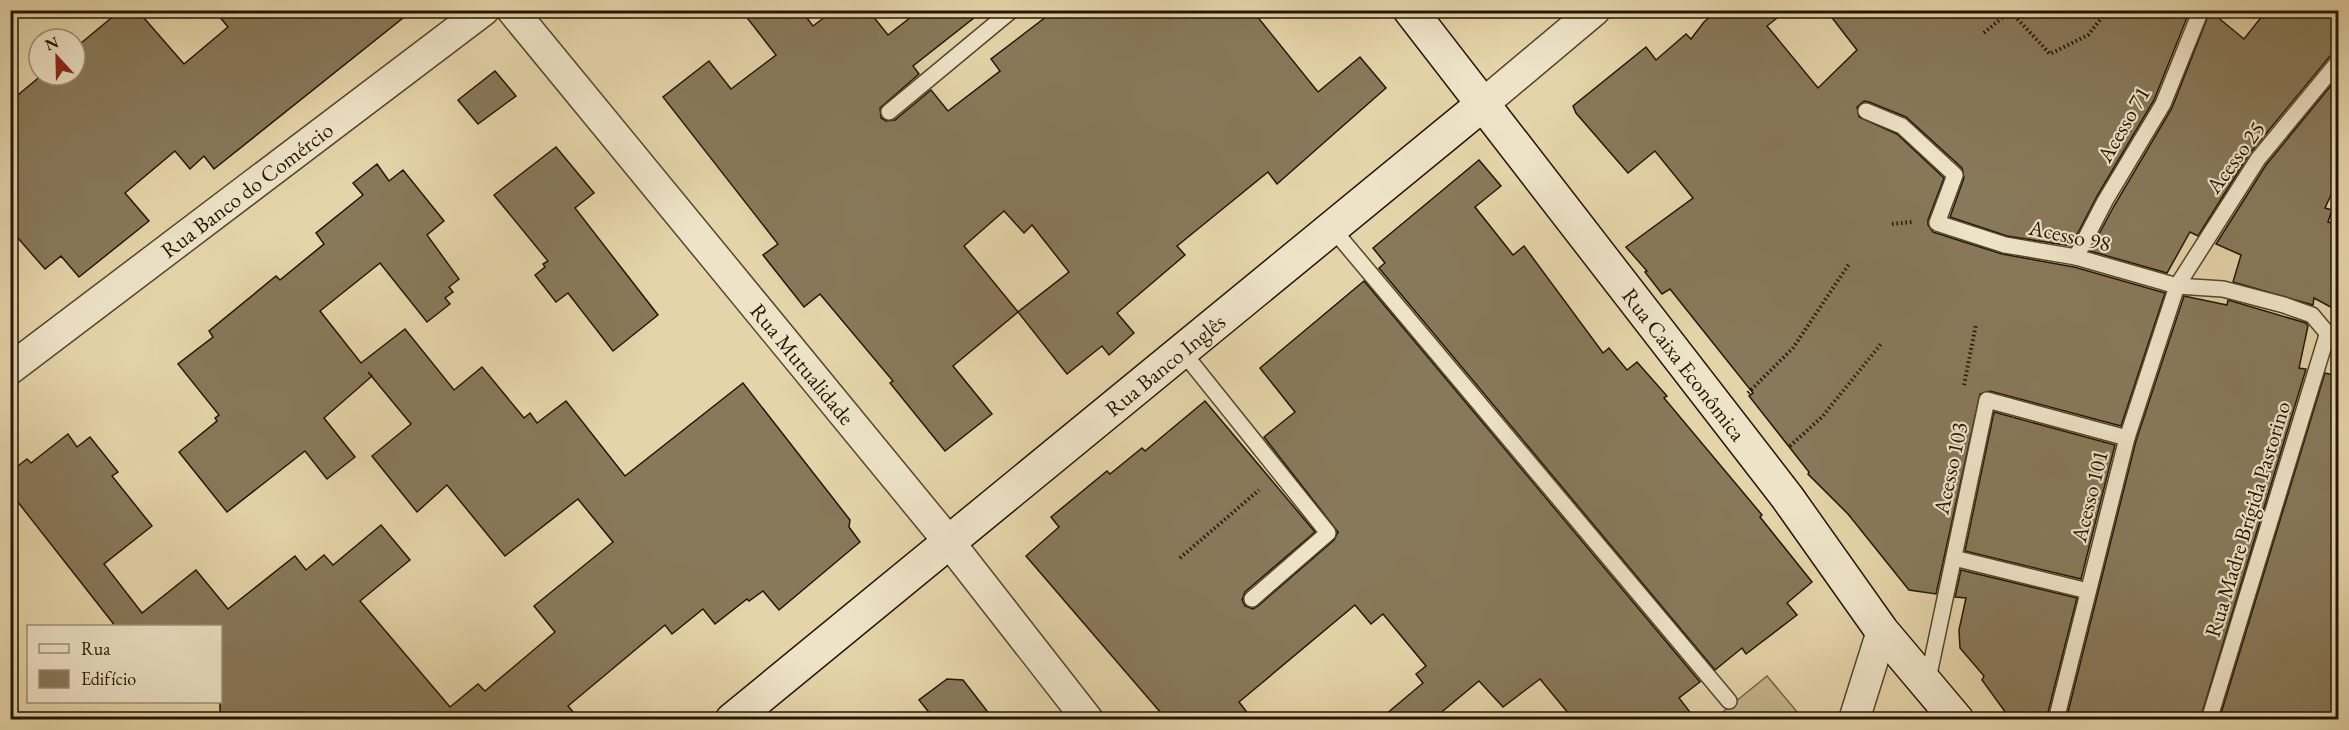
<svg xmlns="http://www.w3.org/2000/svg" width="2349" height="730" font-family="'EB Garamond',serif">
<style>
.green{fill:#c4b48d;stroke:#746549;stroke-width:1.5}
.building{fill:#88795a;stroke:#241605;stroke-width:1.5}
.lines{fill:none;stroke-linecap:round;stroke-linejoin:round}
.lane-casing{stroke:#54462e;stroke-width:18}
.street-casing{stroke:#54462e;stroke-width:33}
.secondary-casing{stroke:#241605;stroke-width:36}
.path{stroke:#241605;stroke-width:4;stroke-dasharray:1.5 3;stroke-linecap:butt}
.lane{stroke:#eee3c7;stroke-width:15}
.street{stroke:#eee3c7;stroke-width:30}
.secondary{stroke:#eee3c7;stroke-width:33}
.labels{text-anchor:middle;stroke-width:4.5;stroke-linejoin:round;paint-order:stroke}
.street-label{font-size:22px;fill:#241605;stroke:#eee3c7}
</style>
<rect width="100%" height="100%" fill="#e5d4a9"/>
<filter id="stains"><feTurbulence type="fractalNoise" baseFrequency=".00333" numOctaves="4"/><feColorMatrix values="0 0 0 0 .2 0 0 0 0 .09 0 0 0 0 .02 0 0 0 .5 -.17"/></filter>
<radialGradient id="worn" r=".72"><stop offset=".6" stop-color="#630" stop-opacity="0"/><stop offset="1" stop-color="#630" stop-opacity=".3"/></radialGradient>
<path class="green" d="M 1767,676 L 1803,719 L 1713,720 Z"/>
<g class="building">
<path d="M 121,10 L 137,10 L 184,64 L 228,27 L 214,10 L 413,10 L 214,169 L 204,156 L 190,169 L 175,151 L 125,193 L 149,221 L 79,277 L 61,256 L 45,269 L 10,229 L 10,94 L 19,94 L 42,75 L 75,75 L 75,48 Z"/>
<path d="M 741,10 L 801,10 L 813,26 L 834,10 L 868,10 L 888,35 L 920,10 L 984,10 L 913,66 L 919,74 L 880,108 L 881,118 L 886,121 L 895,120 L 931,90 L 948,111 L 1000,71 L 991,59 L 1055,10 L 1252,10 L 1318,92 L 1360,57 L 1386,88 L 1277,184 L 1268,172 L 1177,246 L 1185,255 L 1117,313 L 1134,333 L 1109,355 L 1102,346 L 1067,374 L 1018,312 L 1069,272 L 1032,225 L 1024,233 L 1004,211 L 964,246 L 1018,312 L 953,366 L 992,414 L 945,451 L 890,383 L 893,381 L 820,294 L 804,307 L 763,255 L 778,244 L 663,97 L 709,61 L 731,89 L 776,55 Z"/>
<path d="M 1718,10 L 1787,10 L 1767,26 L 1818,88 L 1857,50 L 1826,10 L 2190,10 L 2154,100 L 2097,196 L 2071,246 L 2007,236 L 1950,217 L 1964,178 L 1962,168 L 1906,117 L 1869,102 L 1864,101 L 1857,107 L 1859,117 L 1897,134 L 1944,178 L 1928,220 L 1928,225 L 1933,232 L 2002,254 L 2074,267 L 2165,293 L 2121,426 L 1990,391 L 1980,394 L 1936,594 L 1909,590 L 1848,514 L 1808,474 L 1809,472 L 1749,396 L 1753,393 L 1670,289 L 1662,294 L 1645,272 L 1647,271 L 1626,247 L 1693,198 L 1655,151 L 1628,173 L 1576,113 L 1573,106 L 1646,47 L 1656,60 L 1686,34 L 1691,39 L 1704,22 Z"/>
<path d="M 2267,10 L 2338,10 L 2338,52 L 2330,56 L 2250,153 L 2198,236 L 2190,232 L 2167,273 L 2090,251 L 2114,206 L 2172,108 L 2210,11 L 2244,39 Z"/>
<path d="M 495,71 L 516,96 L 478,124 L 458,100 Z"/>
<path d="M 2338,77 L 2338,180 L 2325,208 L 2332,210 L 2328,222 L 2338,225 L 2338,311 L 2314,298 L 2313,305 L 2233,282 L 2241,255 L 2216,244 L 2266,165 Z"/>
<path d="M 556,147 L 594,193 L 575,208 L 658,315 L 613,351 L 568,293 L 556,302 L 535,275 L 545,267 L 543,264 L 548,261 L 494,195 Z"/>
<path d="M 1479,160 L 1501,186 L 1475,207 L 1513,255 L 1524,246 L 1603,353 L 1609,348 L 1627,370 L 1637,362 L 1667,396 L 1664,398 L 1762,515 L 1760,517 L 1812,582 L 1787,603 L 1797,615 L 1746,654 L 1742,648 L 1715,670 L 1379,268 L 1385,263 L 1373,248 Z"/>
<path d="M 377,164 L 389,181 L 403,170 L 444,221 L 427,235 L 459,279 L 449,287 L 453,292 L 445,298 L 450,304 L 427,322 L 380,263 L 320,311 L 361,363 L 405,329 L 454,390 L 482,367 L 524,418 L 530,413 L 537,423 L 566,401 L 625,476 L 743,383 L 850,520 L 849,527 L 860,542 L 779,610 L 763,591 L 749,601 L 747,599 L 715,624 L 703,609 L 672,634 L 665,625 L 568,706 L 580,720 L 220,720 L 220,627 L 116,627 L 10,492 L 10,472 L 27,459 L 31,463 L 68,434 L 77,447 L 90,437 L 118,472 L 112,476 L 152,526 L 104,564 L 142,613 L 196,570 L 228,609 L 295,556 L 306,570 L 324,555 L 333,565 L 381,525 L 410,560 L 360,601 L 450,707 L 478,684 L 485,691 L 555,632 L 534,606 L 613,542 L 578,499 L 505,556 L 447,485 L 417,512 L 372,456 L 411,424 L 368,372 L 372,376 L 324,418 L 355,457 L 327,479 L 305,451 L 227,512 L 179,452 L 217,421 L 215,418 L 219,415 L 178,364 L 213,337 L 209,331 L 276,276 L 280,280 L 324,244 L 316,233 L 363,195 L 353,183 Z"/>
<path d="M 1364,281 L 1700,682 L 1679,698 L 1696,720 L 1574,720 L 1540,679 L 1503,707 L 1479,681 L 1432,720 L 1379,720 L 1423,683 L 1416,674 L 1426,666 L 1383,614 L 1371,624 L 1355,605 L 1239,702 L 1253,720 L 1167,720 L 1026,556 L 1059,527 L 1051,517 L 1107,471 L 1110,474 L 1142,448 L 1145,451 L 1205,401 L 1315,532 L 1245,592 L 1242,600 L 1245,606 L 1253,609 L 1258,606 L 1334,540 L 1338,532 L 1264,437 L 1295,412 L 1260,368 Z"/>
<path d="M 2184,296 L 2227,305 L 2228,300 L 2306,323 L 2308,326 L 2299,368 L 2306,369 L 2200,720 L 2144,720 L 2126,715 L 2125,720 L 2066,720 L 2136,441 Z"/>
<path d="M 2325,373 L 2338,376 L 2338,720 L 2219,720 Z"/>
<path d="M 1994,412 L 2115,445 L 2081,579 L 1965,551 Z"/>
<path d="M 1961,570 L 2077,598 L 2046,720 L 2011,720 L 1982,680 L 1984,676 L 1960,648 L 1959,630 L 1966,598 L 1955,597 Z"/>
<path d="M 947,679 L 963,680 L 994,720 L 935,720 L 919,700 Z"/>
</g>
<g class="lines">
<defs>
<g id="lane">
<path d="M 1866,111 L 1902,126 L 1955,175 L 1937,223 L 2005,245 L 2076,257 L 2177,286 L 2223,289 L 2284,305 L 2312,315 L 2338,346"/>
<path d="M 889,112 L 1012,10"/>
<path d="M 1332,228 L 1729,701"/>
<path d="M 2076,257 L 2105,201 L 2163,104 L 2201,10"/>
<path d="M 1182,351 L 1328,533 L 1252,599"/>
<path d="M 1954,558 L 2088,591"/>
<path d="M 1927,684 L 1987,400 L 2127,438"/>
<path d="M 2056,720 L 2127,438 L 2177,286 L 2258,159 L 2338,62"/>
<path d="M 2209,720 L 2328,332"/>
</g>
<g id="street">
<path id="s1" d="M 512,10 L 949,542 L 1088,720"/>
<path d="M 1483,104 L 1595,10"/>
<path id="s2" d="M 10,369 L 484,10"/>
<path d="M 1854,720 L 1882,631"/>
</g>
<g id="secondary">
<path id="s3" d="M 1410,10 L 1787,497 L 1882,631 L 1957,720"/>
<path id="s4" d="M 732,720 L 1483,104"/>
</g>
</defs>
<use href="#lane" class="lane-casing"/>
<use href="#street" class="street-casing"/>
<use href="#secondary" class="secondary-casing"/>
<g class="path">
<path d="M 1984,33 L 2010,11 L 2050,54 L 2088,35 L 2108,10"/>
<path d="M 1892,224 L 1912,222"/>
<path d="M 1964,385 L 1976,324"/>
<path d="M 1748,393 L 1793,348 L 1849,264"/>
<path d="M 1790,446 L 1822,417 L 1881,344"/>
<path d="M 1180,558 L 1259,490"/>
</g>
<use href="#lane" class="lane"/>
<use href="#street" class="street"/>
<use href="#secondary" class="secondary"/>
</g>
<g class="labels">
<g class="street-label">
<text transform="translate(2123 124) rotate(-60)" y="8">Acesso 71</text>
<text transform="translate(2235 157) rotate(-54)" y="8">Acesso 25</text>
<text dy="8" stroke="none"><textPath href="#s2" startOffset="297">Rua Banco do Comércio</textPath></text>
<text transform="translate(2070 235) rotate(12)" y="8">Acesso 98</text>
<text dy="8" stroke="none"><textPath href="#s1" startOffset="458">Rua Mutualidade</textPath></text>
<text dy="8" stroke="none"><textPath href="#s3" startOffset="448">Rua Caixa Econômica</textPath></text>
<text dy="8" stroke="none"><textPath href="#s4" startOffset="560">Rua Banco Inglês</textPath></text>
<text transform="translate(1950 468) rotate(-78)" y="8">Acesso 103</text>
<text transform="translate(2089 496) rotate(-76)" y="8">Acesso 101</text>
<text transform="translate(2247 519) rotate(-73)" y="8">Rua Madre Brígida Pastorino</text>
</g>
</g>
<rect width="2349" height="730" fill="none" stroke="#e5d4a9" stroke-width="36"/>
<rect x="12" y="12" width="2325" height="706" fill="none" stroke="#241605" stroke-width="3"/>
<rect x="18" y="18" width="2313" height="694" fill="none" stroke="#241605" stroke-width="1.5"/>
<rect x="27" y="625" width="195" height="78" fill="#eee3c7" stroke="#9d9179" stroke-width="1.5"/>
<rect x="39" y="644" width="30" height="9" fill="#eee3c7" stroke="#9d9179" stroke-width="1.5"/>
<text x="81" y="655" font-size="18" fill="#241605">Rua</text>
<rect x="39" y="670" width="30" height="18" fill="#88795a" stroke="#9d9179" stroke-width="1.5"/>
<text x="81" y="685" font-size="18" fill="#241605">Edifício</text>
<g transform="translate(57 57) rotate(338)"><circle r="28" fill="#eee3c7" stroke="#9d9179" stroke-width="1.5"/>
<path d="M0-4.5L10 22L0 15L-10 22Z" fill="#8f2418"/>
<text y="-9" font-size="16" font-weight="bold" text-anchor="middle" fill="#241605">N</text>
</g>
<rect width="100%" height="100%" filter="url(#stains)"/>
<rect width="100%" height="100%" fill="url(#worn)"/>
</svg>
